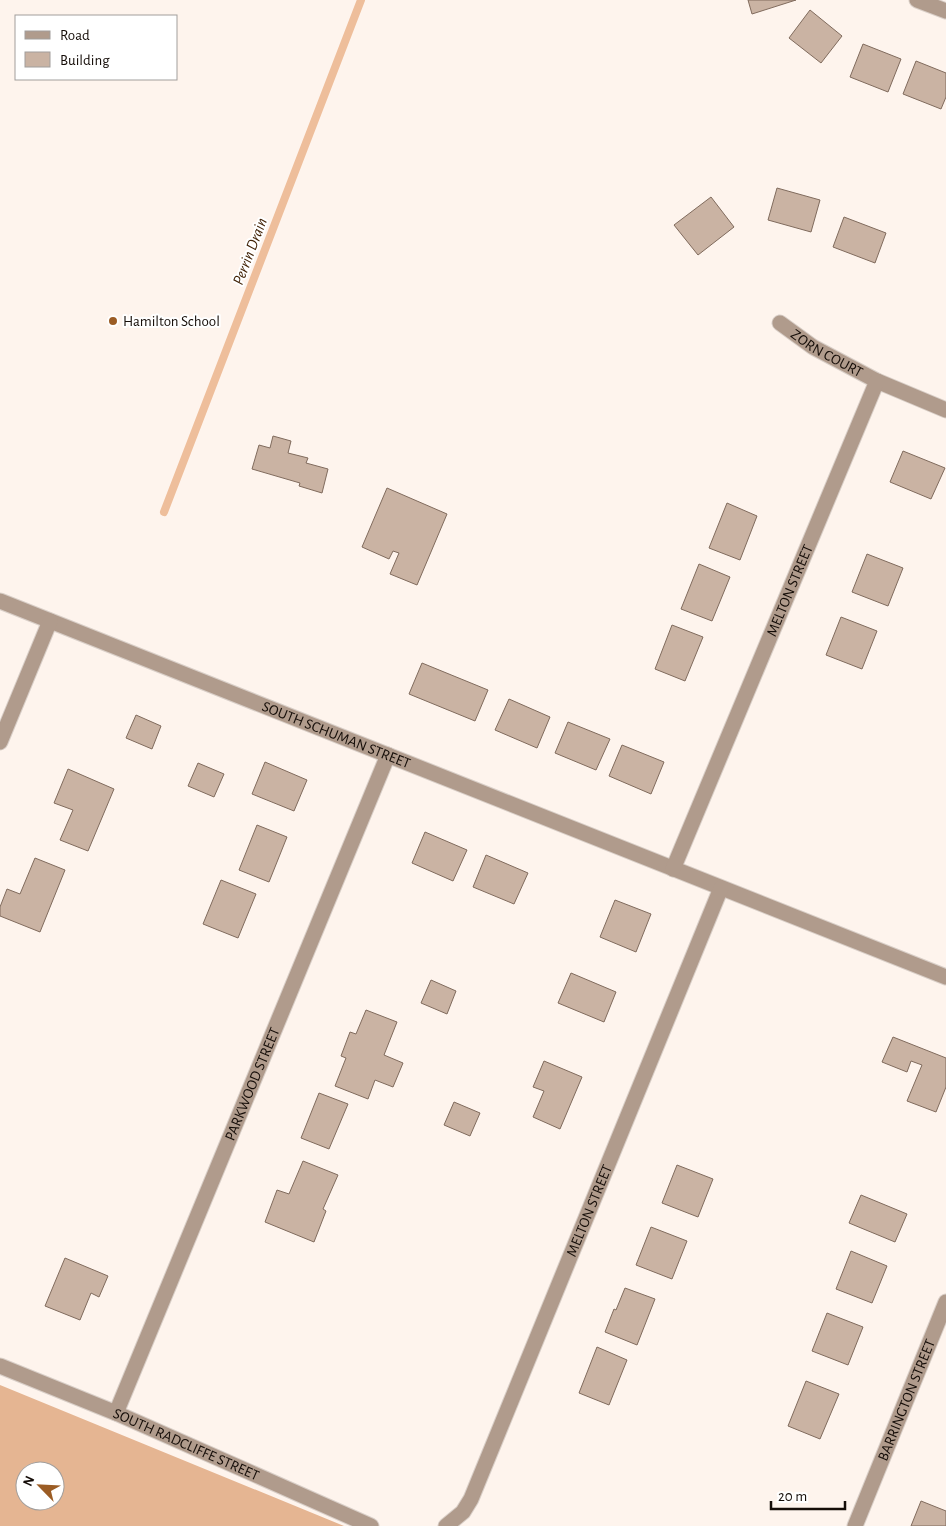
<svg xmlns="http://www.w3.org/2000/svg" width="946" height="1526" font-family="'Alegreya Sans',sans-serif">
<style>
.forest{fill:#e5b592;fill-rule:evenodd}
.lines{fill:none;stroke-linecap:round;stroke-linejoin:round}
.stream{stroke:#eebe9b;stroke-width:8}
.building{fill:#cab3a3;stroke:#806b5d}
.street-casing{stroke:#d9cfc8;stroke-width:17}
.street{stroke:#b09b8c;stroke-width:15}
.poi-dot{fill:#9b5c24;stroke:#fff;stroke-width:2}
.labels{text-anchor:middle;stroke-width:4;stroke-linejoin:round;paint-order:stroke}
.poi-label{font-size:15px;fill:#150d08;stroke:#fff;text-anchor:start}
.street-label{font-size:15px;fill:#150d08;stroke:#fff}
.water-label{font-size:16px;font-style:italic;fill:#412206;stroke:#fff}
</style>
<rect width="100%" height="100%" fill="#fef4ed"/>
<path class="forest" d="M 0,1385 L 344,1526 L 0,1526 ZM 25,1471 L 55,1471 L 55,1501 L 25,1501 Z"/>
<g class="lines">
<path class="stream" d="M 164,512 L 361,0"/>
</g>
<g class="building">
<path d="M 748,0 L 796,0 L 752,14 Z"/>
<path d="M 810,10 L 842,36 L 821,63 L 789,38 Z"/>
<path d="M 863,44 L 901,59 L 888,92 L 850,77 Z"/>
<path d="M 916,61 L 946,73 L 946,97 L 941,109 L 903,94 Z"/>
<path d="M 777,188 L 820,200 L 811,232 L 768,220 Z"/>
<path d="M 711,197 L 734,227 L 698,255 L 674,225 Z"/>
<path d="M 844,217 L 886,233 L 875,263 L 833,247 Z"/>
<path d="M 273,436 L 291,441 L 288,453 L 308,458 L 306,463 L 328,469 L 322,493 L 299,486 L 300,483 L 252,469 L 259,445 L 270,448 Z"/>
<path d="M 903,451 L 945,468 L 931,499 L 890,482 Z"/>
<path d="M 387,488 L 447,514 L 417,585 L 390,574 L 399,553 L 393,551 L 389,559 L 362,547 Z"/>
<path d="M 727,503 L 757,516 L 740,560 L 709,548 Z"/>
<path d="M 867,554 L 903,568 L 888,606 L 852,592 Z"/>
<path d="M 699,564 L 730,577 L 712,621 L 681,609 Z"/>
<path d="M 841,617 L 877,631 L 862,669 L 826,655 Z"/>
<path d="M 672,625 L 703,637 L 685,681 L 655,669 Z"/>
<path d="M 422,663 L 488,690 L 475,721 L 409,694 Z"/>
<path d="M 509,699 L 550,717 L 537,748 L 495,730 Z"/>
<path d="M 136,715 L 161,726 L 152,749 L 126,738 Z"/>
<path d="M 568,722 L 610,739 L 596,770 L 555,753 Z"/>
<path d="M 622,745 L 664,762 L 651,794 L 609,776 Z"/>
<path d="M 265,762 L 307,780 L 294,811 L 252,794 Z"/>
<path d="M 198,763 L 224,774 L 214,797 L 188,786 Z"/>
<path d="M 68,769 L 114,789 L 88,851 L 60,840 L 73,810 L 54,803 Z"/>
<path d="M 257,825 L 287,837 L 269,882 L 239,870 Z"/>
<path d="M 425,832 L 467,850 L 453,881 L 412,863 Z"/>
<path d="M 486,855 L 528,873 L 514,904 L 473,887 Z"/>
<path d="M 35,858 L 65,870 L 40,932 L 0,916 L 0,907 L 7,889 L 20,894 Z"/>
<path d="M 221,880 L 256,894 L 238,938 L 203,924 Z"/>
<path d="M 615,900 L 651,914 L 636,952 L 600,937 Z"/>
<path d="M 571,973 L 616,992 L 604,1022 L 558,1003 Z"/>
<path d="M 431,980 L 456,991 L 447,1014 L 421,1003 Z"/>
<path d="M 366,1010 L 397,1022 L 384,1055 L 403,1063 L 393,1087 L 375,1080 L 368,1099 L 335,1086 L 346,1058 L 341,1056 L 350,1032 L 356,1034 Z"/>
<path d="M 893,1037 L 946,1058 L 946,1087 L 936,1112 L 907,1101 L 922,1065 L 911,1061 L 907,1072 L 882,1062 Z"/>
<path d="M 544,1061 L 582,1077 L 560,1129 L 533,1117 L 544,1091 L 533,1087 Z"/>
<path d="M 319,1093 L 348,1104 L 329,1149 L 301,1138 Z"/>
<path d="M 454,1102 L 480,1113 L 470,1136 L 444,1125 Z"/>
<path d="M 303,1161 L 338,1175 L 323,1209 L 326,1211 L 314,1242 L 265,1222 L 277,1190 L 289,1194 Z"/>
<path d="M 677,1165 L 713,1179 L 698,1217 L 662,1203 Z"/>
<path d="M 861,1195 L 907,1214 L 895,1242 L 849,1223 Z"/>
<path d="M 651,1227 L 687,1241 L 672,1279 L 636,1265 Z"/>
<path d="M 851,1251 L 887,1266 L 872,1303 L 836,1289 Z"/>
<path d="M 65,1258 L 108,1276 L 99,1297 L 91,1293 L 80,1320 L 45,1306 Z"/>
<path d="M 625,1288 L 655,1299 L 637,1345 L 605,1332 L 614,1309 L 616,1310 Z"/>
<path d="M 827,1313 L 863,1327 L 848,1365 L 812,1351 Z"/>
<path d="M 597,1347 L 627,1360 L 609,1405 L 579,1393 Z"/>
<path d="M 806,1381 L 839,1394 L 820,1439 L 788,1426 Z"/>
<path d="M 921,1501 L 946,1511 L 946,1526 L 911,1526 Z"/>
</g>
<g class="lines">
<defs>
<g id="street">
<path d="M 917,0 L 946,11"/>
<path id="s1" d="M 780,323 L 813,347 L 877,381 L 946,410"/>
<path id="s2" d="M 0,601 L 946,977"/>
<path d="M 0,742 L 50,621"/>
<path id="s3" d="M 673,869 L 877,381"/>
<path id="s4" d="M 0,1366 L 116,1413 L 371,1526"/>
<path id="s5" d="M 116,1413 L 388,755"/>
<path id="s6" d="M 446,1526 L 463,1512 L 471,1499 L 721,888"/>
<path id="s7" d="M 855,1526 L 946,1302"/>
</g>
</defs>
<use href="#street" class="street-casing"/>
<use href="#street" class="street"/>
</g>
<circle class="poi-dot" cx="113" cy="321" r="5"/>
<g class="labels">
<g class="poi-label">
<text x="123" y="326">Hamilton School</text>
</g>
<g class="street-label">
<text dy="5" stroke="none"><textPath href="#s1" startOffset="56">ZORN COURT</textPath></text>
<text dy="5" stroke="none"><textPath href="#s3" startOffset="302">MELTON STREET</textPath></text>
<text dy="5" stroke="none"><textPath href="#s2" startOffset="362">SOUTH SCHUMAN STREET</textPath></text>
<text dy="5" stroke="none"><textPath href="#s5" startOffset="356">PARKWOOD STREET</textPath></text>
<text dy="5" stroke="none"><textPath href="#s6" startOffset="349">MELTON STREET</textPath></text>
<text dy="5" stroke="none"><textPath href="#s7" startOffset="136">BARRINGTON STREET</textPath></text>
<text dy="5" stroke="none"><textPath href="#s4" startOffset="202">SOUTH RADCLIFFE STREET</textPath></text>
</g>
<g class="water-label">
<text transform="translate(249 251) rotate(-69)" y="6">Perrin Drain</text>
</g>
</g>
<rect x="15" y="15" width="162" height="65" fill="#ffffff" stroke="#a19e9c"/>
<rect x="25" y="31" width="25" height="8" fill="#b09b8c" stroke="#a19e9c"/>
<text x="60" y="40" font-size="15" fill="#150d08">Road</text>
<rect x="25" y="52" width="25" height="15" fill="#cab3a3" stroke="#a19e9c"/>
<text x="60" y="65" font-size="15" fill="#150d08">Building</text>
<g transform="translate(40 1486) rotate(294)"><circle r="24" fill="#ffffff" stroke="#a19e9c"/>
<path d="M0-4L9 19L0 12L-9 19Z" fill="#9b5c24"/>
<text y="-8" font-size="14" font-weight="bold" text-anchor="middle" fill="#150d08">N</text>
</g>
<path d="M771 1501v8h74v-8" fill="none" stroke="#150d08" stroke-width="2.5"/>
<text x="778" y="1501" font-size="15" fill="#150d08" stroke="#ffffff" stroke-width="4" paint-order="stroke">20 m</text>
</svg>
